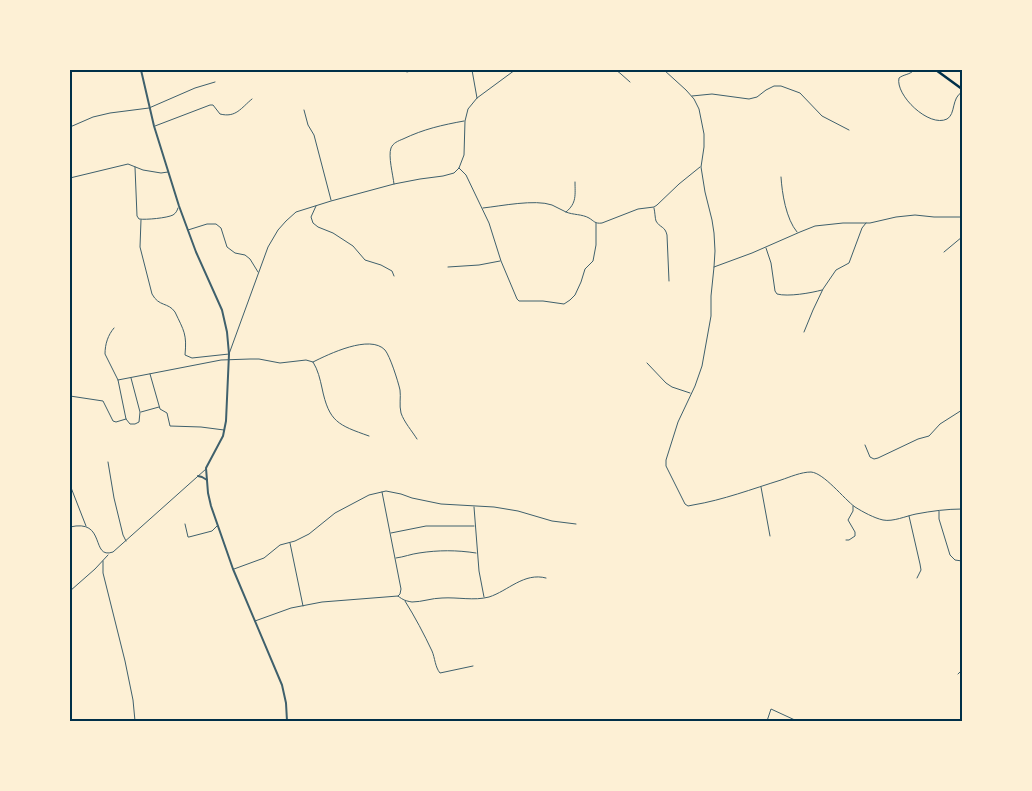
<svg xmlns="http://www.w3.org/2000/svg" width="1032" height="791" font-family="Quicksand,sans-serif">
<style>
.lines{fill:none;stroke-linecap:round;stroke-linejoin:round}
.minor{stroke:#3f606c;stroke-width:1}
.tertiary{stroke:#3f606c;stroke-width:2}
.primary{stroke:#003049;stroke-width:2.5}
.neatline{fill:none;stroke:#003049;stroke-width:2}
</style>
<rect width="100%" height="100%" fill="#fdf0d5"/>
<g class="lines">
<g class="minor">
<path d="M 472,70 L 477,98"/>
<path d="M 616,70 L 621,74 L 630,82"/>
<path d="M 664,70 L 686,90 L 694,99 L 699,109 L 704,134 L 704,147 L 701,167 L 705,192 L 712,220 L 714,233 L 715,251 L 714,267 L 711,296 L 711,316 L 702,366 L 695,386 L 678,422 L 666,460 L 666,466 L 685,504 L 688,506 L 693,505 C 723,500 752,489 781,480 C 790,477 801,472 811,472 C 824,473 844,499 855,507 C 863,512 874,518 883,520 C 893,522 906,516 916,514 C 932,511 947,509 962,509"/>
<path d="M 914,70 C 910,75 904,74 899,78 C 895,95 929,128 947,119 C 956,114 951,98 962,92"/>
<path d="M 407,72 L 414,70"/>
<path d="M 692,96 L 712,94 L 749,99 L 757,97 L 766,90 L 774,86 L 781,86 L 800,93 L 822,116 L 849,130"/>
<path d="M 304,110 L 308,125 L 314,135 L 331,200"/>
<path d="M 155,126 L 210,105 L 213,105 L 220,114 C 236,118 241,108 252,99"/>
<path d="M 70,127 L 93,117 L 110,113 L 149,108 L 195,88 L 215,82"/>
<path d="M 135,167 L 137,216 L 139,219 C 146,220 167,218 173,215 C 176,213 177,211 178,208"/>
<path d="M 459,168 L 466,175 L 489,223 L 501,261 L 517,299 L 519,301 L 543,301 L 564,304 L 570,300 L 575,295 L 581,282 L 585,269 L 593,261 L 596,245 L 596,223"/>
<path d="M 781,177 C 782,193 786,219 797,232"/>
<path d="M 70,178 L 128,164 L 143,170 L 161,173 L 168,172"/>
<path d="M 394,184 C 393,175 388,156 391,148 C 393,143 398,141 403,139 C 424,129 442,125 464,121"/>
<path d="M 316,206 L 311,217 L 313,223 L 318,227 L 333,233 L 353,246 L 365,260 L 381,265 L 392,271 L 394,276"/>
<path d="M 483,208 C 501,206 535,199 552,205 C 557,207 561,210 566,212 C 573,215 582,214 589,218 C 594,221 595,224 602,223 L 638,209 L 654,207 L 657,205 L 679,184 L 700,167"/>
<path d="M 654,208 C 655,212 655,218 656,221 C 660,228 665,226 667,235 L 669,281"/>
<path d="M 566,212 C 577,203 575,195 575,182"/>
<path d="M 141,220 L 140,247 L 152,294 C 159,307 168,302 175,312 C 184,331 187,334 185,355 L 192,358 L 229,354 L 268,247 L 278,230 L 286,221 L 296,212 L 331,201 L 394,184 L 420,179 L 443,176 L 454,173 L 459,168 L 464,155 L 465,121 L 468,109 L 477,98 L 515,70"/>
<path d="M 188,230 L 207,224 L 216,224 L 221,228 L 227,247 L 235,253 L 245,255 L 250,259 L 258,272"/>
<path d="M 766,248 L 771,263 L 775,291 L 777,294 C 788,297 811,293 822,290"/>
<path d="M 944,252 L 962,237"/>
<path d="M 448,267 L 479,265 L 500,261"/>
<path d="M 714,267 L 752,253 L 800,232 L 815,226 L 843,223 L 870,223 L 896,217 L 915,215 L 934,217 L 962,217"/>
<path d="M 114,328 C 108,335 105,344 105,354 L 118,380 L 126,419 L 130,424 L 135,424 L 139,422 L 140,412 L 131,378"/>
<path d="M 804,332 L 813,310 L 823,289 L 836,270 L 849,263 L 862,228 L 866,223"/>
<path d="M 313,362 C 329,354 370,334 385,350 C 390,356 398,381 400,390 C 401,397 399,405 401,413 C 404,422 412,431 417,439"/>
<path d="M 647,363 L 666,383 L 672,387 L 690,393"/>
<path d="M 150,374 L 160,409 L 167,413 L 170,426 L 201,427 L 224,430"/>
<path d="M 118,380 L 221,360 L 250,359 L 259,359 L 280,363 L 306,360 L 313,362 C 318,370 320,379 322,388 C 329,422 338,425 369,436"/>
<path d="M 70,396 L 103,401 L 113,421 L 116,422 L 126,419"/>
<path d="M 141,412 L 159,407"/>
<path d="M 865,445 L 870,457 L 874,459 L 878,458 L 918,439 L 929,436 L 940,424 L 962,410"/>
<path d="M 108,462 L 114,498 L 123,535 L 126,541"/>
<path d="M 70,485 L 86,526"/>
<path d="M 761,487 L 770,536"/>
<path d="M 382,492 L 401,589 L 400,594 L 398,596"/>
<path d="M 474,507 L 479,571 L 484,597"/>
<path d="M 939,511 L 939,519 L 950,555 L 955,560 L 962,561"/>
<path d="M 909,516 L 920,564 L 921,570 L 917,578"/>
<path d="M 185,524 L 188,537 L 189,537 L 212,531 L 217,526"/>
<path d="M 70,527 C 107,518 90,560 113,552 L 206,469"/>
<path d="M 391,533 L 426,526 L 474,526"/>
<path d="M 846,540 L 849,540 L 855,536 L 855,532 L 848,520 L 853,511 L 853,506"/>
<path d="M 290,543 L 303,606"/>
<path d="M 396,558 C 404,557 411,554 419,553 C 438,550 457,550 476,553"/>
<path d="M 103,561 L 103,573 L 125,661 L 133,700 L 135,721"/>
<path d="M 234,569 L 264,558 L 280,545 L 295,541 L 309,534 L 335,513 L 369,495 L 386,491 L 401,494 L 412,498 L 441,504 L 494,507 L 518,511 L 552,521 L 576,524"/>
<path d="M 70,591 L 95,569 L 108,555"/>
<path d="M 405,601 C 415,617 424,634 432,651 C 435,658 435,667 440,673 L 473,666"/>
<path d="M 255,621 L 291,608 L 322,602 L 398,596 C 403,600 406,601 412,602 C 422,602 432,598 442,598 C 458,597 474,601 489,597 C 508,591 524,572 546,578"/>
<path d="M 958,674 L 962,670"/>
<path d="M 767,721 L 771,709 L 797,721"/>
</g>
<g class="tertiary">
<path d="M 141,70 L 154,126 L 179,206 L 196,252 L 222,310 L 227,332 L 229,354 L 226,421 L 223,436 L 206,468 L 208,493 L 211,506 L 233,569 L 282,685 L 286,703 L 287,721"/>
<path d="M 198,476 L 202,477 L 207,480"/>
</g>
<path class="primary" d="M 936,70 L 962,89"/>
</g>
<rect width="1032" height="791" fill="none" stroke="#fdf0d5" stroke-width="142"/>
<rect x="71" y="71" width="890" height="649" class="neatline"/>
</svg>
